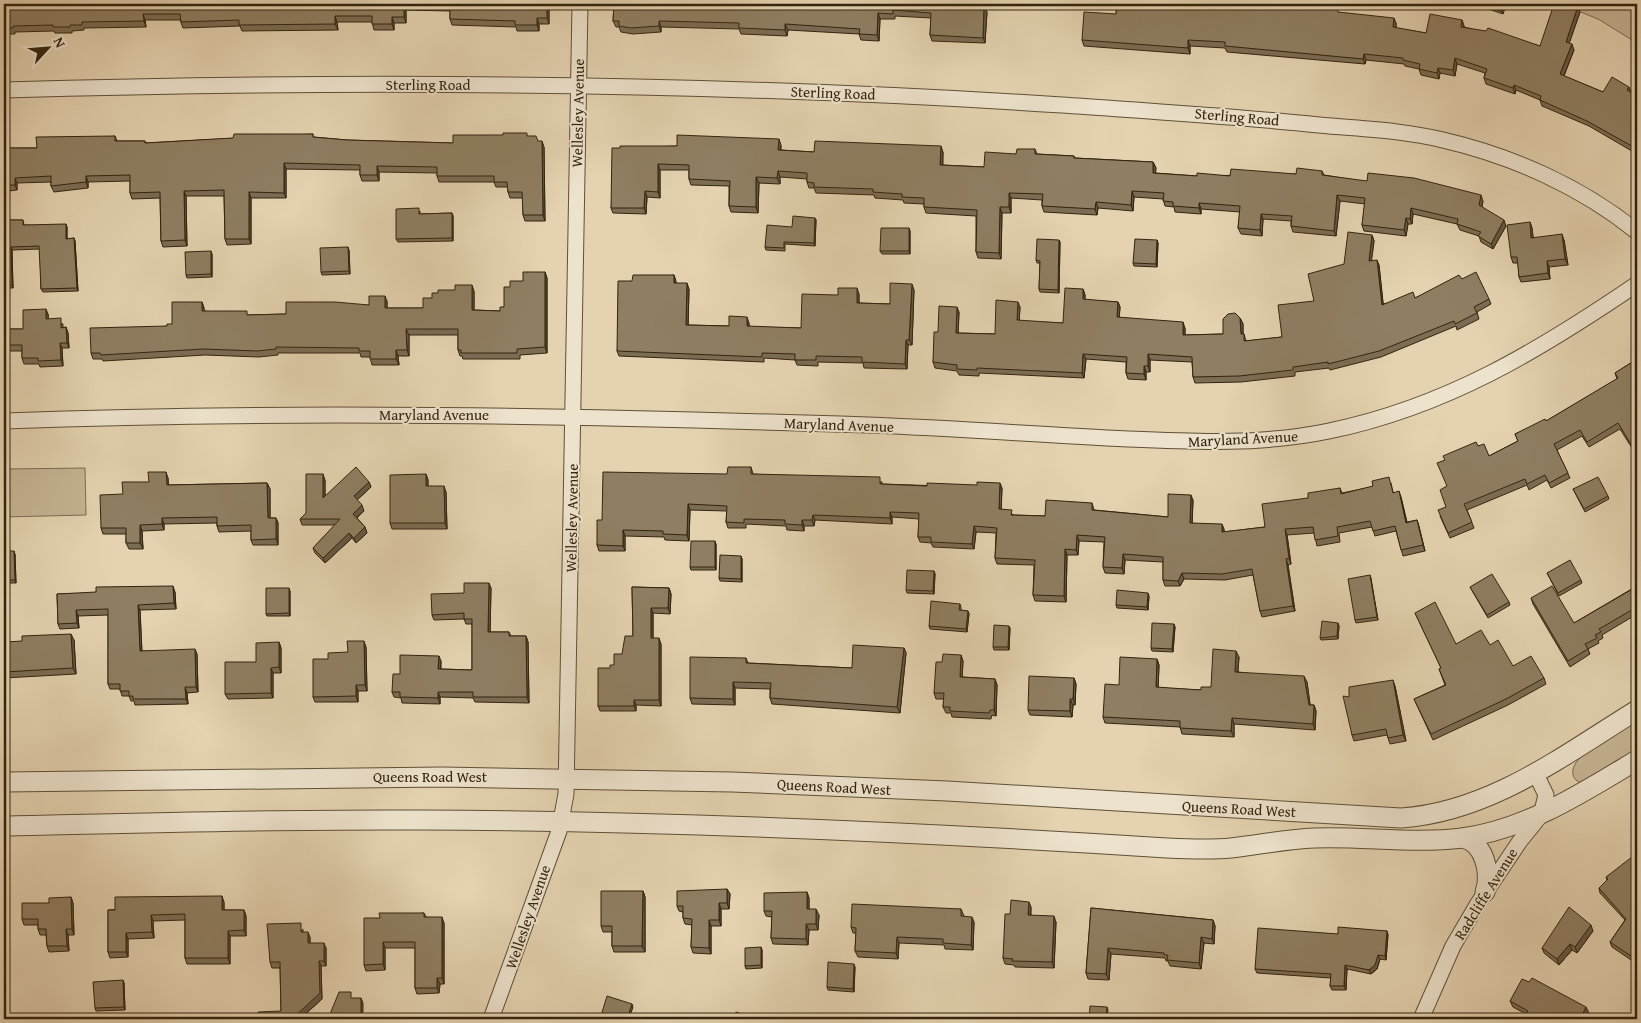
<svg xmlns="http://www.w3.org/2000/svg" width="1641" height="1023" font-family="'Gentium Book Plus',serif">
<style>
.green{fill:#c6b494;stroke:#7c6c51}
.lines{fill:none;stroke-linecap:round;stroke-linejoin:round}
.minor-casing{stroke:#5f5036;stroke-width:17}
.tertiary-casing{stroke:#5f5036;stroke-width:21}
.minor{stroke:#ede2cc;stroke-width:15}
.tertiary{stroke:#ede2cc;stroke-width:19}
.wall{fill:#7b6c54;stroke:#33240e}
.shaded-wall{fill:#645845;stroke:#33240e}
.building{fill:#8f7e62;stroke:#33240e}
.labels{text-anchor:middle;stroke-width:4;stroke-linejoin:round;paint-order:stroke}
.street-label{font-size:15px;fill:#33240e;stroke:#ede2cc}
</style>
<rect width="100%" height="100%" fill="#e4d2b0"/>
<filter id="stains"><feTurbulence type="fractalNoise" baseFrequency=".004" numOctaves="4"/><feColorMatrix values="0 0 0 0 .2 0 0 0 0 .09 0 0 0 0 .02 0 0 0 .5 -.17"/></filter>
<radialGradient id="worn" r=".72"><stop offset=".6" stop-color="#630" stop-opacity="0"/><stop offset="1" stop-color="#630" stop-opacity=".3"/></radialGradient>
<g class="green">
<path d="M 1561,4 L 1637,4 L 1637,43 L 1598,19 Z"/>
<path d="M 85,468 L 86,515 L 4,517 L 4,469 Z"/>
<path d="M 1637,720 L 1637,750 L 1584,783 C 1578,782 1575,781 1573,775 C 1568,754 1622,730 1637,720 Z"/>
</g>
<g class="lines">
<defs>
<g id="minor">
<path d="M 4,90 C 356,80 710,82 1062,105 C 1147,111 1233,116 1319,125 C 1361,129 1402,130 1443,140 C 1512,156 1582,187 1637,232"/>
<path d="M 4,421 C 292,410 580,416 868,425 C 955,428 1041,435 1128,439 C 1196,442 1262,445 1329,431 C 1446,407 1540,350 1637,284"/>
<path d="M 491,1019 L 559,831 L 566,794 L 580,4"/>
<path d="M 1421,1019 L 1453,946 L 1477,905 L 1520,841 L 1541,815 L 1546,795 L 1535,772"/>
</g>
<g id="tertiary">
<path d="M 4,782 L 442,777 L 732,782 L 947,791 L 1401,818 C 1490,812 1564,755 1637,710"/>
<path d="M 4,826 C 142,823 281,819 419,820 C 669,821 918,832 1167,848 C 1188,849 1210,850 1231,848 C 1259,845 1286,839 1314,838 C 1363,836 1413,844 1462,838 C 1527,829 1582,793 1637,760"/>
<path d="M 1462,838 C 1484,841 1492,874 1485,892"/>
</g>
</defs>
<use href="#minor" class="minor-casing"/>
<use href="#tertiary" class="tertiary-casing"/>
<use href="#minor" class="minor"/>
<use href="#tertiary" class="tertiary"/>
</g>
<g class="wall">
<path d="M 4,4 L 549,4 L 549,24 L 539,24 L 539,31 L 517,31 L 516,27 L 452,25 L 450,19 L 450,11 L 406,10 L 406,23 L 394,23 L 394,30 L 374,30 L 372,22 L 337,22 L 338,30 L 242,31 L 240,26 L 183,28 L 180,20 L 145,20 L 146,27 L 84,28 L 84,30 L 72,31 L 72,33 L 55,33 L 54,31 L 15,32 L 15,34 L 4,34 Z"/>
<path d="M 614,4 L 962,4 L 962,5 L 984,7 L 987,12 L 985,43 L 932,41 L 930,35 L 931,18 L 895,16 L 895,19 L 880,19 L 879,41 L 861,40 L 859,34 L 788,30 L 787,36 L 741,34 L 739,29 L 661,27 L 661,32 L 633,34 L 621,32 L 619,27 L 616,27 L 613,21 Z"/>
<path d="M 1117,4 L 1211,4 L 1211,5 L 1238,7 L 1334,7 L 1334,8 L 1339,13 L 1396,23 L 1396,28 L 1426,33 L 1462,20 L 1464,26 L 1464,27 L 1540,46 L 1580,12 L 1569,43 L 1574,50 L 1564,76 L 1603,92 L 1631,92 L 1637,96 L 1637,105 L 1635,110 L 1637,111 L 1637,154 L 1589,126 L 1542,106 L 1540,100 L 1516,90 L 1515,94 L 1486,84 L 1484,78 L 1485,73 L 1457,64 L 1455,76 L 1440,73 L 1439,79 L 1421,75 L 1419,69 L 1405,66 L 1404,64 L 1366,60 L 1365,64 L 1227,52 L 1225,48 L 1190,46 L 1190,54 L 1084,46 L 1082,40 L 1116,14 Z"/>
<path d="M 1474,4 L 1506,4 L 1503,14 Z"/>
<path d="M 313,134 L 313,137 L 347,140 L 453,143 L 528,136 L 538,141 L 544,147 L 545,221 L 525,221 L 523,215 L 523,198 L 510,198 L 508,192 L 508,187 L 496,187 L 494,182 L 439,182 L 437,176 L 437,173 L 379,172 L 379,181 L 362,181 L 360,175 L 360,170 L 286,169 L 286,198 L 251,198 L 251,244 L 227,245 L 225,239 L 224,196 L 186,196 L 187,246 L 163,247 L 161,241 L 160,198 L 132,199 L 130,193 L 130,181 L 88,182 L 88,188 L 54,192 L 51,186 L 51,182 L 17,183 L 17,190 L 9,191 L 10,196 L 4,196 L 4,146 L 6,145 L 7,148 L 37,148 L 115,136 L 117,141 L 145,141 L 146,143 Z"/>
<path d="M 781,145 L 781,150 L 814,152 L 943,152 L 943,165 L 984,167 L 1016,154 L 1035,149 L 1037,154 L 1074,156 L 1075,158 L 1153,162 L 1156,168 L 1155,173 L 1197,176 L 1296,174 L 1322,171 L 1324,175 L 1483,201 L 1482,207 L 1506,226 L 1493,249 L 1481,242 L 1479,236 L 1460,230 L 1457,224 L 1413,214 L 1412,224 L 1408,224 L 1406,236 L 1364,231 L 1362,225 L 1365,204 L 1340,201 L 1336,236 L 1293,232 L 1291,226 L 1291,221 L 1263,219 L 1262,236 L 1241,234 L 1238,228 L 1240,212 L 1201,209 L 1201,214 L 1175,212 L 1174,207 L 1165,206 L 1163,199 L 1134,197 L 1133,211 L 1098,208 L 1097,215 L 1044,212 L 1042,206 L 1042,200 L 1011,198 L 1011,213 L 1002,213 L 1001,259 L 978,258 L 976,252 L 976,216 L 926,213 L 924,207 L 924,204 L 904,203 L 903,200 L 875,198 L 874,195 L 816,193 L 814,188 L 809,188 L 807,182 L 807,179 L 780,177 L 780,184 L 759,183 L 758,213 L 731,212 L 729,206 L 729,186 L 691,185 L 689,179 L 689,170 L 660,170 L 660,198 L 647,197 L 646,214 L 613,213 L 611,208 L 620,148 L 677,146 Z"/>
<path d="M 420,211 L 420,214 L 452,213 L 453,216 L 453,241 L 398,242 L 396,239 Z"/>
<path d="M 815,218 L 816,220 L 815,246 L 785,244 L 785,251 L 766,250 L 765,247 L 792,227 Z"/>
<path d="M 4,220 L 23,220 L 24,225 L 67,227 L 67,239 L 74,238 L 75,241 L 78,291 L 43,292 L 41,289 L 40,249 L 12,250 L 13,288 L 4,288 Z"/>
<path d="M 1530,222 L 1532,228 L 1533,238 L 1564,240 L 1568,265 L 1549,267 L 1550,279 L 1521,282 L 1519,277 L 1518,263 L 1513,263 L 1511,257 Z"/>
<path d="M 909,228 L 910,231 L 910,254 L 882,254 L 880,251 Z"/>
<path d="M 1372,235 L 1374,241 L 1371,260 L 1379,265 L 1383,304 L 1415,298 L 1462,279 L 1489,299 L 1491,304 L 1477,312 L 1479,319 L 1457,330 L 1456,326 L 1381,357 L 1330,370 L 1329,368 L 1295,372 L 1295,376 L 1241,382 L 1195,383 L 1193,377 L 1192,362 L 1150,360 L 1150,372 L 1146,372 L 1146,380 L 1128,379 L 1126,373 L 1126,362 L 1086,359 L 1084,378 L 979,373 L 979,376 L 959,375 L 957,371 L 935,368 L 933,362 L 938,332 L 959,312 L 958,333 L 995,334 L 1020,307 L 1019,321 L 1063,323 L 1083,289 L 1085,295 L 1085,300 L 1118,302 L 1120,307 L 1119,318 L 1185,328 L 1185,335 L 1223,334 L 1240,318 L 1243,324 L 1243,334 L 1244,334 L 1246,341 L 1282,337 L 1314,301 L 1344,264 Z"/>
<path d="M 1157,240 L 1158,243 L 1157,267 L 1134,266 L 1133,263 Z"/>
<path d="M 1060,242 L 1059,293 L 1040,292 L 1039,289 L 1040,263 L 1037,263 L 1036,260 Z"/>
<path d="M 349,250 L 350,274 L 322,275 L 321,272 Z"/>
<path d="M 212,254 L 212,277 L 187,278 L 186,275 Z"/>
<path d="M 545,272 L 547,278 L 547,353 L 520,355 L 520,359 L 463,359 L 462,356 L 460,356 L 458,350 L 458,335 L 409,335 L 409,356 L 398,356 L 399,365 L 372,365 L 370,357 L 361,357 L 360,353 L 278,353 L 278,355 L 259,357 L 205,355 L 103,361 L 102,359 L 93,359 L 91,353 L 172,324 L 202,302 L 204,308 L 204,311 L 248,315 L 286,314 L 369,305 L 387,301 L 387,308 L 423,308 L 438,293 L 474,291 L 474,310 L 500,311 L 504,307 L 510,287 L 523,281 Z"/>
<path d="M 674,275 L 676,283 L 689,289 L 688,325 L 729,326 L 749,323 L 749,327 L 801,328 L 838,295 L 859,294 L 859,303 L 890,304 L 914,290 L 912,345 L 908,345 L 907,369 L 864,368 L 863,363 L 818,362 L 818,366 L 797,365 L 795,360 L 764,358 L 764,362 L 619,356 L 617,351 L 632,281 Z"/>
<path d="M 48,314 L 48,319 L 63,324 L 63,328 L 66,327 L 68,333 L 69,348 L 62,348 L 63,366 L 40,367 L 39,364 L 24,364 L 22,358 L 22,351 L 4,351 L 4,329 L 23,329 Z"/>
<path d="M 1637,359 L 1637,456 L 1620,429 L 1589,447 L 1582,436 L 1557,450 L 1570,478 L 1551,488 L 1547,480 L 1529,490 L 1527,485 L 1467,510 L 1474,528 L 1450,538 L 1440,516 L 1446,507 L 1447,487 L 1478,446 L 1489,456 L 1518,441 L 1515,434 L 1546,421 L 1617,379 L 1615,373 Z"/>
<path d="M 751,467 L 753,474 L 882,482 L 882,484 L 1002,488 L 1001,509 L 1014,515 L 1045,516 L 1092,503 L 1094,510 L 1168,517 L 1193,500 L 1192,523 L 1224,529 L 1224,532 L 1265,527 L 1308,498 L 1340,488 L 1342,493 L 1391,483 L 1393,492 L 1401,497 L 1407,522 L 1417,520 L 1425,551 L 1403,556 L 1396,531 L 1375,536 L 1372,527 L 1339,533 L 1340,542 L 1317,546 L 1314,533 L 1287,535 L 1291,564 L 1288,565 L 1295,611 L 1262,617 L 1260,611 L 1253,575 L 1225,580 L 1184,579 L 1180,586 L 1165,586 L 1163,580 L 1163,562 L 1125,560 L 1124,574 L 1105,573 L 1103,567 L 1104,542 L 1079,541 L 1078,555 L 1067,555 L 1066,602 L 1035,601 L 1033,595 L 1034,565 L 997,564 L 995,558 L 996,533 L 976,532 L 974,549 L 933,547 L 931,543 L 920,542 L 918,537 L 919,519 L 892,517 L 892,524 L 815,520 L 814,526 L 804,526 L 804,531 L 787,530 L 786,526 L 746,524 L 746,528 L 728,528 L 726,522 L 727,511 L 690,510 L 689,541 L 665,540 L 664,537 L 625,536 L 625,551 L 599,551 L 597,545 L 602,520 L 727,474 Z"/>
<path d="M 426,474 L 428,480 L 428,486 L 446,492 L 447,529 L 392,529 L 390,523 Z"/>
<path d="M 168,478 L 168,485 L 267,483 L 270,489 L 270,518 L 276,518 L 278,523 L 278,545 L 253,545 L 251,540 L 251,531 L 219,532 L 217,526 L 217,523 L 164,524 L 164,530 L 142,531 L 143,549 L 129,549 L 126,543 L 126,534 L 103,534 L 101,528 L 123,494 L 149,482 Z"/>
<path d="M 325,480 L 325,496 L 369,482 L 371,487 L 357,500 L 364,511 L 357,518 L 365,527 L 367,533 L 356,543 L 352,538 L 325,563 L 315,553 L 313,548 L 335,525 L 302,525 L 300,519 L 306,513 Z"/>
<path d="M 1573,489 L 1608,496 L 1609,499 L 1585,512 Z"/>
<path d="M 716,544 L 716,570 L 691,570 L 690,567 Z"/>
<path d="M 4,551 L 15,554 L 16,583 L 4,583 Z"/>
<path d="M 741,556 L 742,559 L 742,582 L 720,581 L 719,578 Z"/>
<path d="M 934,571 L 935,574 L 934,594 L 907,593 L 906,590 Z"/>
<path d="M 1637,571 L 1637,614 L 1602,635 L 1603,638 L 1598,641 L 1599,643 L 1588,649 L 1590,654 L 1570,667 L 1533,604 L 1531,598 L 1574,623 L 1635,587 L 1633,582 L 1637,580 L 1634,572 Z"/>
<path d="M 1547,573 L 1581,580 L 1582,583 L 1559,596 Z"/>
<path d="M 1370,575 L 1378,620 L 1356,623 L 1355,620 Z"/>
<path d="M 632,587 L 669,588 L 671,594 L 670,614 L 653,613 L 653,638 L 661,644 L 661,706 L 636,705 L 636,711 L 600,711 L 598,706 L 610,668 L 614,665 L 622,654 L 633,636 Z"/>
<path d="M 1470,587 L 1509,602 L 1510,605 L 1488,618 Z"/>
<path d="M 491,588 L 490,632 L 509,632 L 511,636 L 526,636 L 528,642 L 529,703 L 475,702 L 473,698 L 440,697 L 440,704 L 402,703 L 401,698 L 394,697 L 392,692 L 400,674 L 441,661 L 441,669 L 472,670 L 472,624 L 466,624 L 464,619 L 434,620 L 432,615 L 464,593 Z"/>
<path d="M 290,591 L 290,616 L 267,616 L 266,614 Z"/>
<path d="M 175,592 L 176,609 L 140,610 L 142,651 L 197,654 L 198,692 L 187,693 L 188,704 L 135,705 L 134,701 L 131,701 L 129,696 L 122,696 L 120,689 L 110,689 L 108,684 L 108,615 L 78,616 L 79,628 L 60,629 L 58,624 L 57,594 Z"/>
<path d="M 1149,596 L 1148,610 L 1117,608 L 1116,605 Z"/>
<path d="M 960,604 L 961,607 L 961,610 L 968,611 L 969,614 L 967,632 L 930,629 L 929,626 Z"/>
<path d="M 1415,613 L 1456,644 L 1490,645 L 1513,666 L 1544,678 L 1546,684 L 1508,705 L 1433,740 L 1414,699 L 1445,685 L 1439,669 L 1441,668 Z"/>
<path d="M 1338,623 L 1339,626 L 1338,639 L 1321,640 L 1320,638 Z"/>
<path d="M 1174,624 L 1175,627 L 1173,652 L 1152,651 L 1151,648 Z"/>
<path d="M 1010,628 L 1009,650 L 994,650 L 993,647 Z"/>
<path d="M 74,640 L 76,674 L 4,678 L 4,652 Z"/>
<path d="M 279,642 L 281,648 L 281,673 L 273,673 L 273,698 L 228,699 L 225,694 L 256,662 Z"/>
<path d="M 366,647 L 367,691 L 358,691 L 358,702 L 315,702 L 313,697 L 328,659 Z"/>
<path d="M 904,648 L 906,653 L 900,713 L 772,704 L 770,698 L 770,689 L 735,688 L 735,705 L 692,704 L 690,698 L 746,658 L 748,663 L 852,668 Z"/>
<path d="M 961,655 L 963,661 L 962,677 L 995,679 L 997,685 L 996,716 L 992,715 L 991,719 L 952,717 L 951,713 L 946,713 L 943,707 L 944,699 L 936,699 L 934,693 Z"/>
<path d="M 1239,657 L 1238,672 L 1307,682 L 1310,705 L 1314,705 L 1316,711 L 1315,730 L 1234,724 L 1234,737 L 1182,734 L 1180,727 L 1105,723 L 1103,717 L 1119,685 L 1157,659 L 1159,665 L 1158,688 L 1201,690 L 1211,687 Z"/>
<path d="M 1074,678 L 1076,684 L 1075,705 L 1073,705 L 1072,717 L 1030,715 L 1028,710 Z"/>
<path d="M 1395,686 L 1406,741 L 1390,744 L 1387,735 L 1354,741 L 1352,735 L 1349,697 Z"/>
<path d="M 1637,863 L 1637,964 L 1612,947 L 1610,942 L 1625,920 L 1600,893 L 1599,888 L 1607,880 L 1606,877 Z"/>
<path d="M 727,889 L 730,894 L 729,909 L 721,909 L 721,926 L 711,926 L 711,954 L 693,953 L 691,947 L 692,925 L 685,924 L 683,918 L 683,912 L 679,911 L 677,906 Z"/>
<path d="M 643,891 L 645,897 L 645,952 L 614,952 L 612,946 L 612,932 L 603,932 L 601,926 Z"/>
<path d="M 807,892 L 809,898 L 809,909 L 819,915 L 818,930 L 809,930 L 808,945 L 773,944 L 771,938 L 772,917 L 766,916 L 764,911 Z"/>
<path d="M 71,897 L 73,903 L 74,935 L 68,935 L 69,951 L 49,952 L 47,946 L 46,935 L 40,935 L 38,929 L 38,925 L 24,925 L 22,919 L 49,903 Z"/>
<path d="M 224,902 L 224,910 L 244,910 L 246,916 L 246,936 L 230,936 L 230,964 L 187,964 L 185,958 L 185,920 L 153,921 L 154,938 L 128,939 L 128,957 L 110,958 L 108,952 L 108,910 Z"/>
<path d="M 1031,907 L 1031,915 L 1056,922 L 1054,968 L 1015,967 L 1014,965 L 1005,964 L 1003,958 L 1010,914 Z"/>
<path d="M 1091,908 L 1213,920 L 1215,926 L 1214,944 L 1204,943 L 1201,969 L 1170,966 L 1168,961 L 1166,961 L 1165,958 L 1111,954 L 1109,980 L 1088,979 L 1086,973 Z"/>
<path d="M 961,909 L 964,916 L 974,922 L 973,950 L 945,949 L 944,945 L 899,943 L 898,959 L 858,957 L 855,951 L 856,933 L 853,933 L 851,927 Z"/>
<path d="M 424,913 L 426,917 L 444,923 L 444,984 L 440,984 L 439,993 L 417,994 L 415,988 L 415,948 L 385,948 L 385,970 L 366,971 L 364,965 L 380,918 Z"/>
<path d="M 303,929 L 303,932 L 310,937 L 310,943 L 326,948 L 326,966 L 321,966 L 322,999 L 300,1019 L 258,1019 L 281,1011 L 280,968 L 272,968 L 270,962 Z"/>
<path d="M 1387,931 L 1388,935 L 1386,960 L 1380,959 L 1377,969 L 1371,974 L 1347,969 L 1346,990 L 1332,990 L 1330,986 L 1331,978 L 1257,973 L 1255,969 L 1338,934 Z"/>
<path d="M 1593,931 L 1577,953 L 1572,950 L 1559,965 L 1544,953 L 1542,948 Z"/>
<path d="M 761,947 L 762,950 L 762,968 L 746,969 L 745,966 Z"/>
<path d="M 855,967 L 854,992 L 828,990 L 827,987 Z"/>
<path d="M 123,980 L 124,983 L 125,1010 L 96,1011 L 95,1008 Z"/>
<path d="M 1510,1001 L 1589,1013 L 1585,1019 L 1523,1019 L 1526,1014 L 1513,1007 Z"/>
</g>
<g class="shaded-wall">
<path d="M 404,4 L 406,10 L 406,23 L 404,17 Z"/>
<path d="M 547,4 L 549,4 L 549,24 L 547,18 Z"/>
<path d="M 1504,4 L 1506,4 L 1503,14 L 1501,11 Z"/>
<path d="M 1578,6 L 1580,12 L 1568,47 L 1566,42 Z"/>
<path d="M 984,7 L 987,12 L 985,43 L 983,38 Z"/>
<path d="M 878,13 L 880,19 L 879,41 L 877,35 Z"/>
<path d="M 143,14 L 145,20 L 146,27 L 144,21 Z"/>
<path d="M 335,16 L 337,22 L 338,30 L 335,24 Z"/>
<path d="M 392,17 L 394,23 L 394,30 L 392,24 Z"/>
<path d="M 537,18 L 539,24 L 539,31 L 537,25 Z"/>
<path d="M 1394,18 L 1396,23 L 1396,33 L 1393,27 Z"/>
<path d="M 1462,20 L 1464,26 L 1463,33 L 1461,27 Z"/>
<path d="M 659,21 L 661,27 L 661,32 L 659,26 Z"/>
<path d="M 785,24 L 788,30 L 787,36 L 785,30 Z"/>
<path d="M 1188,40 L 1190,46 L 1190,54 L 1188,48 Z"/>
<path d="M 1572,44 L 1574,50 L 1562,80 L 1560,74 Z"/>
<path d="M 1364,54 L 1366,60 L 1365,64 L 1363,59 Z"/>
<path d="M 1455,58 L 1457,64 L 1455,76 L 1453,70 Z"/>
<path d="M 1438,68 L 1440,73 L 1439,79 L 1437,73 Z"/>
<path d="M 1514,85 L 1516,90 L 1515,94 L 1513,88 Z"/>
<path d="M 1629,87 L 1631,92 L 1629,96 L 1627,90 Z"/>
<path d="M 1637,96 L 1637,105 L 1633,113 L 1631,107 Z"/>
<path d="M 779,139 L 781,145 L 780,156 L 778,150 Z"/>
<path d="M 542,141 L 544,147 L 545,221 L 543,215 Z"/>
<path d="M 941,146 L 943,152 L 942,171 L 940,165 Z"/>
<path d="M 1153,162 L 1156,168 L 1155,179 L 1153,173 Z"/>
<path d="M 284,163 L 286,169 L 286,198 L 284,193 Z"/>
<path d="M 658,164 L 660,170 L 660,198 L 658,192 Z"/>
<path d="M 377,166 L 379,172 L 379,181 L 377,175 Z"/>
<path d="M 778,171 L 780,177 L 780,184 L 777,178 Z"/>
<path d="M 86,176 L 88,182 L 88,188 L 86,182 Z"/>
<path d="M 756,177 L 759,183 L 758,213 L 756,207 Z"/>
<path d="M 15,178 L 17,183 L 17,190 L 15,185 Z"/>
<path d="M 184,191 L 186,196 L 187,246 L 185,240 Z"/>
<path d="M 645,191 L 647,197 L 646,214 L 644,208 Z"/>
<path d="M 1132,191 L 1134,197 L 1133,211 L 1131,205 Z"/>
<path d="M 249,192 L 251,198 L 251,244 L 249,239 Z"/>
<path d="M 1009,193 L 1011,198 L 1011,213 L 1009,207 Z"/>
<path d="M 1337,195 L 1340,201 L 1336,236 L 1334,231 Z"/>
<path d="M 1481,195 L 1483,201 L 1481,211 L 1479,205 Z"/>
<path d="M 1096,202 L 1098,208 L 1097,215 L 1095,209 Z"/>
<path d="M 1199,203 L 1201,209 L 1201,214 L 1199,208 Z"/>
<path d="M 1000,207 L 1002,213 L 1001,259 L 999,253 Z"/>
<path d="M 1411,208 L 1413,214 L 1412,224 L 1410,219 Z"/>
<path d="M 452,213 L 453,216 L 453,241 L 452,238 Z"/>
<path d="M 1261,214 L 1263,219 L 1262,236 L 1260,230 Z"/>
<path d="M 815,218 L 816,220 L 815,246 L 814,243 Z"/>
<path d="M 1406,218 L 1408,224 L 1406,236 L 1404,230 Z"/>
<path d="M 1504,220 L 1506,226 L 1493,249 L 1491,244 Z"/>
<path d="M 1530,222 L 1532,228 L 1534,244 L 1531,238 Z"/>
<path d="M 66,224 L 67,227 L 67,242 L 66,239 Z"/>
<path d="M 909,228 L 910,231 L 910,254 L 909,251 Z"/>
<path d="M 1562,234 L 1564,240 L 1568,265 L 1565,259 Z"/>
<path d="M 1372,235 L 1374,241 L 1371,266 L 1369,261 Z"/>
<path d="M 74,238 L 75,241 L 78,291 L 77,288 Z"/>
<path d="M 1059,240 L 1060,242 L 1059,293 L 1058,290 Z"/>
<path d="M 1157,240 L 1158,243 L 1157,267 L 1156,264 Z"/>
<path d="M 11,247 L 12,250 L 13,288 L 12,285 Z"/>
<path d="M 348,247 L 349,250 L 350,274 L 349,271 Z"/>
<path d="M 211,251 L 212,254 L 212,277 L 211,274 Z"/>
<path d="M 1377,260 L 1379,265 L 1384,311 L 1382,305 Z"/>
<path d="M 1547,261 L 1549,267 L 1550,279 L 1548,273 Z"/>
<path d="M 545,272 L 547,278 L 547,353 L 545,347 Z"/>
<path d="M 674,275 L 676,281 L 676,289 L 674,283 Z"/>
<path d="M 687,283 L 689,289 L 688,330 L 686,325 Z"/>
<path d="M 912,284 L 914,290 L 912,345 L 909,340 Z"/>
<path d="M 472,285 L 474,291 L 474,316 L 472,310 Z"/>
<path d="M 857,288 L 859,294 L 859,309 L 857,303 Z"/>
<path d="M 1083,289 L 1085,295 L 1085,305 L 1083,299 Z"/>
<path d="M 385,296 L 387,301 L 387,314 L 385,308 Z"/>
<path d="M 202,302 L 204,308 L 204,317 L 202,311 Z"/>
<path d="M 1018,302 L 1020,307 L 1019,326 L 1017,320 Z"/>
<path d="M 1118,302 L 1120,307 L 1119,323 L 1117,317 Z"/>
<path d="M 957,307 L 959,312 L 958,339 L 956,333 Z"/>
<path d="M 46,309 L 48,314 L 49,325 L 46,319 Z"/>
<path d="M 747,317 L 749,323 L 749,332 L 747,326 Z"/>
<path d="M 1240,318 L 1243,324 L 1243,340 L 1241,334 Z"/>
<path d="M 1183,322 L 1185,328 L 1185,341 L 1183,335 Z"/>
<path d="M 66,327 L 68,333 L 69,348 L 67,343 Z"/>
<path d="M 406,329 L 409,335 L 409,356 L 407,350 Z"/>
<path d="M 906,340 L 908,345 L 907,369 L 905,364 Z"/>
<path d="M 60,343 L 62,348 L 63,366 L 61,360 Z"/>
<path d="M 396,350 L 398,356 L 399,365 L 396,359 Z"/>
<path d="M 1083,354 L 1086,359 L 1084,378 L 1082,373 Z"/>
<path d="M 1148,354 L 1150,360 L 1150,372 L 1148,366 Z"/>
<path d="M 1144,366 L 1146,372 L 1146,380 L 1144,374 Z"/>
<path d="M 166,472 L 168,478 L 169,491 L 167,485 Z"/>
<path d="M 323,474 L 325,480 L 325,503 L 323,498 Z"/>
<path d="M 426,474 L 428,480 L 428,492 L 426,486 Z"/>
<path d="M 369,482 L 371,487 L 356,501 L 354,496 Z"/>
<path d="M 267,483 L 270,489 L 270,523 L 268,518 Z"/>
<path d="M 1000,483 L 1002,488 L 1001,515 L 999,509 Z"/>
<path d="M 444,486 L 446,492 L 447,529 L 445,523 Z"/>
<path d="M 1399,491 L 1401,497 L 1408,528 L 1406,523 Z"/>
<path d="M 1191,495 L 1193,500 L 1192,529 L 1190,523 Z"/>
<path d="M 688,504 L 690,510 L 689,541 L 687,535 Z"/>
<path d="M 362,505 L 364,511 L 355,519 L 353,514 Z"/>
<path d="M 890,512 L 892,517 L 892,524 L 890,518 Z"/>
<path d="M 813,515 L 815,520 L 814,526 L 812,520 Z"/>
<path d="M 162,518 L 164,524 L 164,530 L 162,524 Z"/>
<path d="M 276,518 L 278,523 L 278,545 L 276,539 Z"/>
<path d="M 802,520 L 804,526 L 804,531 L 802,525 Z"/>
<path d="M 1417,520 L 1419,526 L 1425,551 L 1423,545 Z"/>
<path d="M 1222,524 L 1224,529 L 1224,538 L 1222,532 Z"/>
<path d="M 140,525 L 142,531 L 143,549 L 140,543 Z"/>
<path d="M 974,526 L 976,532 L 974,549 L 972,544 Z"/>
<path d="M 365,527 L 367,533 L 356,543 L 354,538 Z"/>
<path d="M 1285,529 L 1287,535 L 1291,564 L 1289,558 Z"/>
<path d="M 623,530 L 625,536 L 625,551 L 623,546 Z"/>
<path d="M 349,533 L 352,538 L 325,563 L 323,558 Z"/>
<path d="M 1077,535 L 1079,541 L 1078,555 L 1076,550 Z"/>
<path d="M 715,541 L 716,544 L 716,570 L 715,567 Z"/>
<path d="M 1065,549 L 1067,555 L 1066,602 L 1064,596 Z"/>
<path d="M 14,551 L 15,554 L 16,583 L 15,580 Z"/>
<path d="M 1123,554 L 1125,560 L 1124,574 L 1122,568 Z"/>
<path d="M 741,556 L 742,559 L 742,582 L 741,579 Z"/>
<path d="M 1286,559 L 1288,565 L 1295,611 L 1293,606 Z"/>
<path d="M 934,571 L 935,574 L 934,594 L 933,591 Z"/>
<path d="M 1182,573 L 1184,579 L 1180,586 L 1178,581 Z"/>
<path d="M 1370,575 L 1371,578 L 1378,620 L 1377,617 Z"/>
<path d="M 489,583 L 491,588 L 490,637 L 488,632 Z"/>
<path d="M 173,586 L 175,592 L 176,609 L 174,603 Z"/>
<path d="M 289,588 L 290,591 L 290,616 L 289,613 Z"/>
<path d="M 669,588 L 671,594 L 670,614 L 668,608 Z"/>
<path d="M 1148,593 L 1149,596 L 1148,610 L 1147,607 Z"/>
<path d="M 138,605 L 140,610 L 142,656 L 140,651 Z"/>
<path d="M 651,608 L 653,613 L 653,644 L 651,638 Z"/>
<path d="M 76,610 L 78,616 L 79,628 L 77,623 Z"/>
<path d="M 968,611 L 969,614 L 967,632 L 966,629 Z"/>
<path d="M 1338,623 L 1339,626 L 1338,639 L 1337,636 Z"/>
<path d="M 1174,624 L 1175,627 L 1173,652 L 1172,649 Z"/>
<path d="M 1009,626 L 1010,628 L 1009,650 L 1008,647 Z"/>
<path d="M 71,634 L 74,640 L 76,674 L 73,668 Z"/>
<path d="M 526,636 L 528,642 L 529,703 L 527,697 Z"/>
<path d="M 659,638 L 661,644 L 661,706 L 659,700 Z"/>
<path d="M 364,641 L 366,647 L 367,691 L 365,685 Z"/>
<path d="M 279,642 L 281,648 L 281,673 L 279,667 Z"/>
<path d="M 904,648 L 906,653 L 900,713 L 897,707 Z"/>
<path d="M 195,649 L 197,654 L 198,692 L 196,687 Z"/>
<path d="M 1236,651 L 1239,657 L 1237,678 L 1235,672 Z"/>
<path d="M 961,655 L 963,661 L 962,683 L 960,677 Z"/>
<path d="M 439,656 L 441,661 L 440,675 L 438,669 Z"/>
<path d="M 1157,659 L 1159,665 L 1158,693 L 1156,687 Z"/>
<path d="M 271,668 L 273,673 L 273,698 L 271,693 Z"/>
<path d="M 1304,676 L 1307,682 L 1311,711 L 1309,705 Z"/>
<path d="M 1074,678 L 1076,684 L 1075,705 L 1073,699 Z"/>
<path d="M 995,679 L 997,685 L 996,716 L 994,710 Z"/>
<path d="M 1393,680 L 1395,686 L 1406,741 L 1403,735 Z"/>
<path d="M 733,682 L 735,688 L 735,705 L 733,699 Z"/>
<path d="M 356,685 L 358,691 L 358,702 L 356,696 Z"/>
<path d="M 185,687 L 187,693 L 188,704 L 186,699 Z"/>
<path d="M 438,692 L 440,697 L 440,704 L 438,698 Z"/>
<path d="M 1070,699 L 1073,705 L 1072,717 L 1070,711 Z"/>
<path d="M 634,700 L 636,705 L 636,711 L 634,706 Z"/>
<path d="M 1314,705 L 1316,711 L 1315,730 L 1313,724 Z"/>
<path d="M 1232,718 L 1234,724 L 1234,737 L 1231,731 Z"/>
<path d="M 727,889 L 730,894 L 729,909 L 727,903 Z"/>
<path d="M 643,891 L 645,897 L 645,952 L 642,946 Z"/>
<path d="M 807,892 L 809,898 L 809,914 L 807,909 Z"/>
<path d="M 222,896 L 224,902 L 224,916 L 222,910 Z"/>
<path d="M 71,897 L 73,903 L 74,935 L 72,929 Z"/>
<path d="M 1029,902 L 1031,907 L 1030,921 L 1028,915 Z"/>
<path d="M 719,903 L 721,909 L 721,926 L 719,920 Z"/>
<path d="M 816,909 L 819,915 L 818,930 L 816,924 Z"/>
<path d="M 244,910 L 246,916 L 246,936 L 244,930 Z"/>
<path d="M 151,915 L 153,921 L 154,938 L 152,932 Z"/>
<path d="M 1054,916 L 1056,922 L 1054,968 L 1052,962 Z"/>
<path d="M 442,917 L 444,923 L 444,984 L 442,978 Z"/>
<path d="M 972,917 L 974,922 L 973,950 L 971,945 Z"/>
<path d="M 709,920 L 711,926 L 711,954 L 709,948 Z"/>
<path d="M 1213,920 L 1215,926 L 1214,944 L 1212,939 Z"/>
<path d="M 806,924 L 809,930 L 808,945 L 806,939 Z"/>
<path d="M 1591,925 L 1593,931 L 1577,953 L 1575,947 Z"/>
<path d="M 66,929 L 68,935 L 69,951 L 67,946 Z"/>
<path d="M 228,931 L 230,936 L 230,964 L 228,958 Z"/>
<path d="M 1387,931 L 1388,935 L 1386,960 L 1385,956 Z"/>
<path d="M 308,932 L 310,937 L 310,949 L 308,943 Z"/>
<path d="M 126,933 L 128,939 L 128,957 L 126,952 Z"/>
<path d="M 897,937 L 899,943 L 898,959 L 896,953 Z"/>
<path d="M 1201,937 L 1204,943 L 1201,969 L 1199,963 Z"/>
<path d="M 383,942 L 385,948 L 385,970 L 383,964 Z"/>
<path d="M 324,943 L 326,948 L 326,966 L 324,961 Z"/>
<path d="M 1570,944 L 1572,950 L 1559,965 L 1557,959 Z"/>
<path d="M 761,947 L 762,950 L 762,968 L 761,965 Z"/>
<path d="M 1108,948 L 1111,954 L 1109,980 L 1106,974 Z"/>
<path d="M 1378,955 L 1380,959 L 1377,969 L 1371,974 L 1369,970 Z"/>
<path d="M 319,961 L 321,966 L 322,999 L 300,1019 L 292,1019 Z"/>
<path d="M 854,964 L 855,967 L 854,992 L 853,989 Z"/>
<path d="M 1345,965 L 1347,969 L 1346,990 L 1344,986 Z"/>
<path d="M 437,978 L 440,984 L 439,993 L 437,988 Z"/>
<path d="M 123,980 L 124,983 L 125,1010 L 124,1007 Z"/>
<path d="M 361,998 L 363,1003 L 363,1019 L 361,1019 Z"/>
<path d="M 632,1004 L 633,1007 L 629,1019 L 627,1019 Z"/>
<path d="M 1107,1007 L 1108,1010 L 1107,1019 L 1106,1019 Z"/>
<path d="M 1586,1007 L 1589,1013 L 1585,1019 L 1580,1019 Z"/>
<path d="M 1550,1014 L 1552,1019 L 1547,1019 Z"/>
</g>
<g class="building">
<path d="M 4,4 L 547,4 L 547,18 L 537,18 L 537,25 L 515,25 L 515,21 L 450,19 L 450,5 L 404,4 L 404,17 L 392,17 L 392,24 L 372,24 L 372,16 L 335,16 L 335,24 L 239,25 L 239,20 L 181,22 L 180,14 L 143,14 L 144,21 L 82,22 L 82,25 L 70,25 L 70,27 L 53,27 L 53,25 L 13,26 L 13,28 L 4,28 Z"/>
<path d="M 614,4 L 960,4 L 960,5 L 984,7 L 983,38 L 930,35 L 931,13 L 893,10 L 893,14 L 878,13 L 877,35 L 859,34 L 860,29 L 785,24 L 785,30 L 739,28 L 739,23 L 659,21 L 659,26 L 631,28 L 619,26 L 619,21 L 613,21 Z"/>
<path d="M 1117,4 L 1210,4 L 1238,7 L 1239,4 L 1332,4 L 1331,8 L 1338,9 L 1338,12 L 1394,18 L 1393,27 L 1426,33 L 1430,14 L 1462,20 L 1461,27 L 1486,31 L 1488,28 L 1540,46 L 1554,4 L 1570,4 L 1578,6 L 1566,42 L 1572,44 L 1560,74 L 1603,92 L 1612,77 L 1629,87 L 1627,90 L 1637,96 L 1631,107 L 1637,111 L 1637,149 L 1587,121 L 1540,100 L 1541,96 L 1514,85 L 1513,88 L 1484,78 L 1487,69 L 1455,58 L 1453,70 L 1438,68 L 1437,73 L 1419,69 L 1420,64 L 1403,60 L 1403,58 L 1364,54 L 1363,59 L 1225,46 L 1225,42 L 1188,40 L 1188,48 L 1082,40 L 1084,12 L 1116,14 Z"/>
<path d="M 1481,4 L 1504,4 L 1501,11 Z"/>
<path d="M 503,133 L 527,133 L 527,136 L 536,136 L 538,141 L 542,141 L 543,215 L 523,215 L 522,192 L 508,192 L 507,182 L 494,182 L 494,176 L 437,176 L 437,167 L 377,166 L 377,175 L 360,175 L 360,165 L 284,163 L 284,193 L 249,192 L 249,239 L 225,239 L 224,190 L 184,191 L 185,240 L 161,241 L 160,192 L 130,193 L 130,175 L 86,176 L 86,182 L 51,186 L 51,176 L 15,178 L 15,185 L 7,185 L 7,190 L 4,190 L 4,146 L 6,145 L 6,148 L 37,148 L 36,137 L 115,136 L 115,141 L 145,141 L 145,143 L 233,138 L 234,134 L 313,134 L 313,137 L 347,140 L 453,143 L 453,135 L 503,135 Z"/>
<path d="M 677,135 L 779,139 L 778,150 L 814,152 L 815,141 L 941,146 L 940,165 L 984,167 L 985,152 L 1016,154 L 1017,149 L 1035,149 L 1035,154 L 1074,156 L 1074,158 L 1153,162 L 1153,173 L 1197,176 L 1197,173 L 1230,176 L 1231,169 L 1296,174 L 1297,168 L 1322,171 L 1322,175 L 1367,181 L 1368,173 L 1414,178 L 1481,195 L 1479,205 L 1504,220 L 1491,244 L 1478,236 L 1481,232 L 1457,224 L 1458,219 L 1411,208 L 1410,219 L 1406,218 L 1404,230 L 1362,225 L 1365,198 L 1337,195 L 1334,231 L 1291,226 L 1292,216 L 1261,214 L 1260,230 L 1238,228 L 1240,206 L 1199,203 L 1199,208 L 1173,206 L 1173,202 L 1163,201 L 1164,193 L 1132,191 L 1131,205 L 1096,202 L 1095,209 L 1042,206 L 1043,194 L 1009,193 L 1009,207 L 1000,207 L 999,253 L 976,252 L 977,210 L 924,207 L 924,198 L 902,197 L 902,194 L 873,192 L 873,189 L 814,187 L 814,183 L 807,182 L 807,173 L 778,171 L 777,178 L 756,177 L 756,207 L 729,206 L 730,181 L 689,179 L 689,165 L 658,164 L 658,192 L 645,191 L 644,208 L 611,208 L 612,148 L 620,148 L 620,146 L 677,146 Z"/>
<path d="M 419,208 L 419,214 L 452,213 L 452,238 L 396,239 L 396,209 Z"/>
<path d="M 793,216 L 815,218 L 814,243 L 784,242 L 784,248 L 765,247 L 767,225 L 792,227 Z"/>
<path d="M 4,220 L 23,220 L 23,225 L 66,224 L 66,239 L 74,238 L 77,288 L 41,289 L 39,246 L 11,247 L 12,285 L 4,285 Z"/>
<path d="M 1530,222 L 1531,238 L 1562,234 L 1565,259 L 1547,261 L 1548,273 L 1519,277 L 1517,257 L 1511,257 L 1507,225 Z"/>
<path d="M 881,228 L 909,228 L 909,251 L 880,251 Z"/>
<path d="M 1348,232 L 1372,235 L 1369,261 L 1377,260 L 1382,305 L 1413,292 L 1415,298 L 1459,275 L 1462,279 L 1476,272 L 1489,299 L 1474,307 L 1477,313 L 1455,324 L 1454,321 L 1379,351 L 1328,364 L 1328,362 L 1293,367 L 1293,370 L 1239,376 L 1193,377 L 1192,357 L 1148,354 L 1148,366 L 1144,366 L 1144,374 L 1126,373 L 1127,357 L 1083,354 L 1082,373 L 977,368 L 977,370 L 957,369 L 957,365 L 933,362 L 934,332 L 938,332 L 939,306 L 957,307 L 956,333 L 995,334 L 996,300 L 1018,302 L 1017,320 L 1063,323 L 1065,288 L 1083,289 L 1083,299 L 1118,302 L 1117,317 L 1183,322 L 1183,335 L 1223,334 L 1223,319 L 1228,314 L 1235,313 L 1240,318 L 1241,334 L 1244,334 L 1244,341 L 1282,337 L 1278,305 L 1314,301 L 1308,274 L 1344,264 Z"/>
<path d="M 1037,239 L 1059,240 L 1058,290 L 1039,289 L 1040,261 L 1036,260 Z"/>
<path d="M 1135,239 L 1157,240 L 1156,264 L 1133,263 Z"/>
<path d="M 348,247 L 349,271 L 321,272 L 320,248 Z"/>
<path d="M 211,251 L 211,274 L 186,275 L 185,252 Z"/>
<path d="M 523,272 L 545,272 L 545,347 L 517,349 L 517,353 L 461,353 L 461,350 L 458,350 L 458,329 L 406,329 L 407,350 L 396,350 L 396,359 L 370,359 L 370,351 L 359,351 L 359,348 L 276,347 L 276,349 L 257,351 L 203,349 L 101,355 L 100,353 L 91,353 L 90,328 L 167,326 L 167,324 L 172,324 L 172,302 L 202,302 L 202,311 L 247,311 L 247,315 L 286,314 L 286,302 L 335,302 L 369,305 L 369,296 L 385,296 L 385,308 L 423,308 L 423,298 L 432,298 L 432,293 L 438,293 L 438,290 L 455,290 L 455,285 L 472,285 L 472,310 L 500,311 L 500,307 L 504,307 L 504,287 L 510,287 L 510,281 L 523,281 Z"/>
<path d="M 633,275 L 674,275 L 674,283 L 687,283 L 686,325 L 729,326 L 729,316 L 747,317 L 747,326 L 801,328 L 802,294 L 838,295 L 838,288 L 857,288 L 857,303 L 890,304 L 890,283 L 912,284 L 909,340 L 906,340 L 905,364 L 862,362 L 862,357 L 816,356 L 816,360 L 795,360 L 795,354 L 762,353 L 762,357 L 617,351 L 618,281 L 632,281 Z"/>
<path d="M 46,309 L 46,319 L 61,318 L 61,328 L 66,327 L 67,343 L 60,343 L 61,360 L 38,361 L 38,358 L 22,358 L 22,345 L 4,345 L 4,329 L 23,329 L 23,310 Z"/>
<path d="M 1637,359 L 1637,454 L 1618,423 L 1587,442 L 1580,430 L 1554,444 L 1568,473 L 1549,483 L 1545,475 L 1527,484 L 1525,479 L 1464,504 L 1472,522 L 1448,533 L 1438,510 L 1446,507 L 1440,490 L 1447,486 L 1437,463 L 1445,460 L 1443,456 L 1476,442 L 1478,446 L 1484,444 L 1489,456 L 1518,441 L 1515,434 L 1545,419 L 1546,421 L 1618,378 L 1615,373 Z"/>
<path d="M 356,467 L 369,482 L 354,496 L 362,505 L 353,514 L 365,527 L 354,538 L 349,533 L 323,558 L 313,548 L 340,519 L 300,519 L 306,513 L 306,474 L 323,474 L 323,498 Z"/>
<path d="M 728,467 L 751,467 L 751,474 L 880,477 L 880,484 L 927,486 L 927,483 L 977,485 L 977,482 L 1000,483 L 999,509 L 1012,510 L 1011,515 L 1045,516 L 1046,500 L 1092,503 L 1092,510 L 1168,517 L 1168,494 L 1191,495 L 1190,523 L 1222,524 L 1222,532 L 1265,527 L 1262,504 L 1308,498 L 1308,493 L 1340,488 L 1341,494 L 1373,486 L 1372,481 L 1389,477 L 1393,493 L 1399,491 L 1406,523 L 1417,520 L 1423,545 L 1401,550 L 1395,526 L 1373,531 L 1370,521 L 1337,527 L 1338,536 L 1315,540 L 1313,527 L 1285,529 L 1289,558 L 1286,559 L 1293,606 L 1260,611 L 1252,569 L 1222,574 L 1182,573 L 1178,581 L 1163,580 L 1163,557 L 1123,554 L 1122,568 L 1103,567 L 1105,537 L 1077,535 L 1076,550 L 1065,549 L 1064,596 L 1033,595 L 1035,560 L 995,558 L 997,528 L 974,526 L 972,544 L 931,542 L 931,537 L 918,537 L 919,513 L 890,512 L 890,518 L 813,515 L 812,520 L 802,520 L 802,525 L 785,524 L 785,520 L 744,519 L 744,523 L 726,522 L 727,506 L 688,504 L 687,535 L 663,534 L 663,531 L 623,530 L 623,546 L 597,545 L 597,520 L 602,520 L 603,472 L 727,474 Z"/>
<path d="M 148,472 L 166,472 L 167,485 L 267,483 L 268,518 L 276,518 L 276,539 L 251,540 L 251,525 L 217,526 L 217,517 L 162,518 L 162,524 L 140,525 L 140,543 L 126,543 L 126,528 L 101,528 L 100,495 L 123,494 L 122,482 L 149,482 Z"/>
<path d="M 426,474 L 426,486 L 444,486 L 445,523 L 390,523 L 390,475 Z"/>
<path d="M 1598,477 L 1608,496 L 1584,509 L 1573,489 Z"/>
<path d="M 691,541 L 715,541 L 715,567 L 690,567 Z"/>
<path d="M 4,551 L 14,551 L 15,580 L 4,580 Z"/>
<path d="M 720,555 L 741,556 L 741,579 L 719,578 Z"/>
<path d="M 1570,560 L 1581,580 L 1558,593 L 1547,573 Z"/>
<path d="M 907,570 L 934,571 L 933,591 L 906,590 Z"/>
<path d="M 1637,571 L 1637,579 L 1634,572 Z"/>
<path d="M 1492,574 L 1509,602 L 1487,615 L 1470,587 Z"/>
<path d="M 1370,575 L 1377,617 L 1355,620 L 1348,579 Z"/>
<path d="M 1637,580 L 1637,607 L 1599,629 L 1601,632 L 1595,635 L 1597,638 L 1585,644 L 1588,649 L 1568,661 L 1531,598 L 1552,586 L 1574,623 L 1636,587 L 1633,582 Z"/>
<path d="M 464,583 L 489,583 L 488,632 L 509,632 L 509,636 L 526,636 L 527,697 L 473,697 L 473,692 L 438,692 L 438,698 L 400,697 L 400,692 L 392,692 L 393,674 L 400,674 L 400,655 L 439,656 L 438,669 L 472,670 L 472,619 L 464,619 L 464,613 L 432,615 L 431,594 L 464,593 Z"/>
<path d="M 173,586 L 174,603 L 138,605 L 140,651 L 195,649 L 196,687 L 185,687 L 186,699 L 133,699 L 133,696 L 129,696 L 129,691 L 120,691 L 120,684 L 108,684 L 108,609 L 76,610 L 77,623 L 58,624 L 57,594 L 96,592 L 96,587 Z"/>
<path d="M 632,587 L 669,588 L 668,608 L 651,608 L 651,638 L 659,638 L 659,700 L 634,700 L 634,706 L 598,706 L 598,668 L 610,668 L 610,665 L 614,665 L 614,654 L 622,654 L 625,636 L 633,636 Z"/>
<path d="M 266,588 L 289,588 L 289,613 L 266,614 Z"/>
<path d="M 1117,590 L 1148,593 L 1147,607 L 1116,605 Z"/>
<path d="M 931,601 L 960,604 L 959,610 L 968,611 L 966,629 L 929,626 Z"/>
<path d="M 1435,602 L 1456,644 L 1481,630 L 1490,645 L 1498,640 L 1513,666 L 1531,656 L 1544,678 L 1506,699 L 1431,734 L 1414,699 L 1446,685 L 1439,669 L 1441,668 L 1415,613 Z"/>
<path d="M 1322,621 L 1338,623 L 1337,636 L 1320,638 Z"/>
<path d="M 1152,623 L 1174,624 L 1172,649 L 1151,648 Z"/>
<path d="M 994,625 L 1009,626 L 1008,647 L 993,647 Z"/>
<path d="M 71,634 L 73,668 L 4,672 L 4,652 L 7,651 L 6,642 L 22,641 L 22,636 Z"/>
<path d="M 347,641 L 364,641 L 365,685 L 356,685 L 356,696 L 313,697 L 313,659 L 328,659 L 328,653 L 348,652 Z"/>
<path d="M 279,642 L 279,667 L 271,668 L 271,693 L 225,694 L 225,662 L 256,662 L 256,643 Z"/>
<path d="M 853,645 L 904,648 L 897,707 L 770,698 L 771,683 L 733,682 L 733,699 L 690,698 L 690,657 L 746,658 L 746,663 L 852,668 Z"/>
<path d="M 1213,649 L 1236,651 L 1235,672 L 1304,676 L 1309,705 L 1314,705 L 1313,724 L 1232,718 L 1231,731 L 1180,728 L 1180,721 L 1103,717 L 1105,684 L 1119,685 L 1120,657 L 1157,659 L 1156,687 L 1201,690 L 1201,687 L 1211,687 Z"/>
<path d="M 943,654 L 961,655 L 960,677 L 995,679 L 994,710 L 990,710 L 989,713 L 950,711 L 950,707 L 943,707 L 944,693 L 934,693 L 936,662 L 942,662 Z"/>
<path d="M 1029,676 L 1074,678 L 1073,699 L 1070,699 L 1070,711 L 1028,710 Z"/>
<path d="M 1393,680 L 1403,735 L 1388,738 L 1386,729 L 1352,735 L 1343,696 L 1349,697 L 1349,687 Z"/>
<path d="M 1632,857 L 1637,863 L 1637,960 L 1610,942 L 1626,919 L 1599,888 L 1608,879 L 1606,877 Z"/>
<path d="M 727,889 L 727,903 L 719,903 L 719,920 L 709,920 L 709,948 L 691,947 L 692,919 L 683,918 L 683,906 L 677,906 L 677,891 Z"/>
<path d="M 601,891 L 643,891 L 642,946 L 612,946 L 612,926 L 601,926 Z"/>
<path d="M 807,892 L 807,909 L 816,909 L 816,924 L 806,924 L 806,939 L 771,938 L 772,911 L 764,911 L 764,893 Z"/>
<path d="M 222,896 L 222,910 L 244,910 L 244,930 L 228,931 L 228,958 L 185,958 L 185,914 L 151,915 L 152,932 L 126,933 L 126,952 L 108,952 L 108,910 L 115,910 L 115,897 Z"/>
<path d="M 71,897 L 72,929 L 66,929 L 67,946 L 47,946 L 46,929 L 38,929 L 38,919 L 22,919 L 22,903 L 49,903 L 49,898 Z"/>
<path d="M 1011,900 L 1029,902 L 1028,915 L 1054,916 L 1052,962 L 1012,961 L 1013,959 L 1003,958 L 1005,914 L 1010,914 Z"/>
<path d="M 852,904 L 961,909 L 961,916 L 972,917 L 971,945 L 943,943 L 943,939 L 897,937 L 896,953 L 855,951 L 856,928 L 851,927 Z"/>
<path d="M 1569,907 L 1591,925 L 1575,947 L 1570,944 L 1557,959 L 1542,948 Z"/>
<path d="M 1091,908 L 1213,920 L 1212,939 L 1201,937 L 1199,963 L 1167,960 L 1168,955 L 1164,955 L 1164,953 L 1108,948 L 1106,974 L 1086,973 Z"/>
<path d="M 379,913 L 424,913 L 424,917 L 442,917 L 442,978 L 437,978 L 437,988 L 415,988 L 415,942 L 383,942 L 383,964 L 364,965 L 364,918 L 380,918 Z"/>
<path d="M 301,923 L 301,932 L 308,932 L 308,943 L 324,943 L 324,961 L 319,961 L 320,993 L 292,1019 L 258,1019 L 258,1012 L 281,1011 L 280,962 L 270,962 L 267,924 Z"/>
<path d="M 1338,927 L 1387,931 L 1385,956 L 1378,955 L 1375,965 L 1369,970 L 1345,965 L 1344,986 L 1330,986 L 1331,974 L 1255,969 L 1258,928 L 1338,934 Z"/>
<path d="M 761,947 L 761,965 L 745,966 L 745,948 Z"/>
<path d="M 828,962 L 854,964 L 853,989 L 827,987 Z"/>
<path d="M 1532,978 L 1586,1007 L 1580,1019 L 1560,1019 L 1550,1014 L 1547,1019 L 1523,1019 L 1528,1011 L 1510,1001 L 1522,979 L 1529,982 Z"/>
<path d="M 123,980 L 124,1007 L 95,1008 L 93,982 Z"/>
<path d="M 339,992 L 351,992 L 351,998 L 361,998 L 361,1019 L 328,1019 Z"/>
<path d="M 607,996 L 632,1004 L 627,1019 L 600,1019 Z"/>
<path d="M 1090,1006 L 1107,1007 L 1106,1019 L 1089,1019 Z"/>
<path d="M 736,1012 L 756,1019 L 733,1019 Z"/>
<path d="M 127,1017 L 152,1018 L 152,1019 L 127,1019 Z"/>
</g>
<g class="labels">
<g class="street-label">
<text x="428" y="90">Sterling Road</text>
<text transform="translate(833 93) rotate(2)" y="5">Sterling Road</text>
<text transform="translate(578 113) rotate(-89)" y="5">Wellesley Avenue</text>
<text transform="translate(1237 117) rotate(5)" y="5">Sterling Road</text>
<text x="434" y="420">Maryland Avenue</text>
<text transform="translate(839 425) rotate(2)" y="5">Maryland Avenue</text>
<text transform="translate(1243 439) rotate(-3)" y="5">Maryland Avenue</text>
<text transform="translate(572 518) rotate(-89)" y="5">Wellesley Avenue</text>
<text x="430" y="782">Queens Road West</text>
<text transform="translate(834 787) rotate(3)" y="5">Queens Road West</text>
<text transform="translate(1239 809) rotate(3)" y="5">Queens Road West</text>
<text transform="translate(1486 894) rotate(-58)" y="5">Radcliffe Avenue</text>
<text transform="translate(528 917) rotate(-71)" y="5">Wellesley Avenue</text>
</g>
</g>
<rect width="1641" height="1023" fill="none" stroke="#e4d2b0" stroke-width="20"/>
<rect x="5" y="5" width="1631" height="1013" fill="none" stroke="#33240e" stroke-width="2.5"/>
<rect x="10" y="10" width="1621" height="1003" fill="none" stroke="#33240e"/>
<g transform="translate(48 48) rotate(64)" stroke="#ede2cc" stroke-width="4" paint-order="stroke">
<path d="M0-4L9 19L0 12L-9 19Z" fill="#33240e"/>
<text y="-8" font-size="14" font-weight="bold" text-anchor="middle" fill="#33240e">N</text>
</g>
<rect width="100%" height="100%" filter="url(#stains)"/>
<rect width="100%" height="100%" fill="url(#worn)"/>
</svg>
